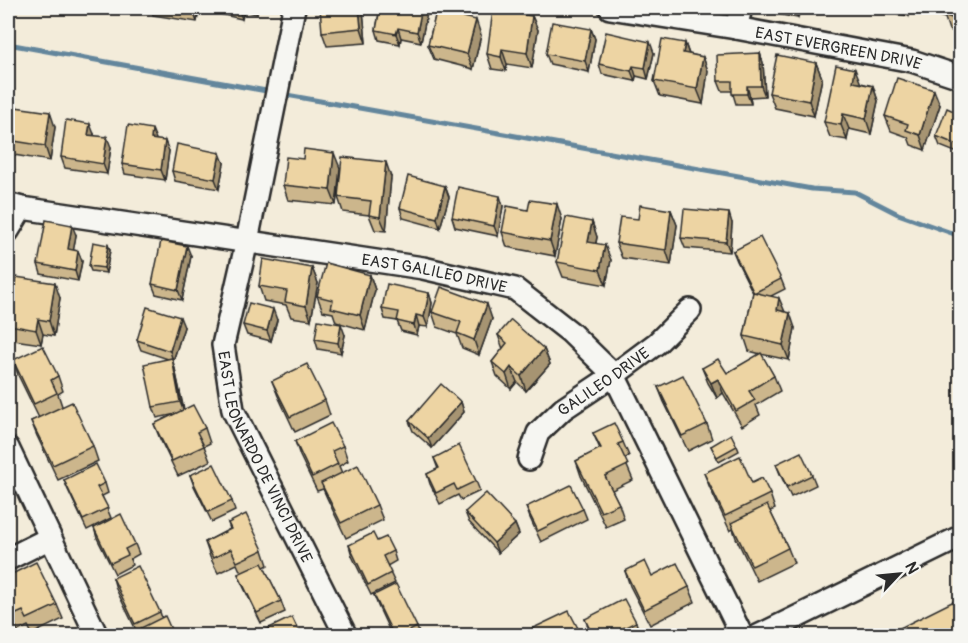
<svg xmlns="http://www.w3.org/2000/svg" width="968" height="643" font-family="Pangolin,sans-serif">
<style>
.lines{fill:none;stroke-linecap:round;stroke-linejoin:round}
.stream{stroke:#64869c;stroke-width:5}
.minor-casing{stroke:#2b2b2b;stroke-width:26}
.minor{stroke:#f6f6f2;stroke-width:21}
.wall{fill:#ccb68c;stroke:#2b2b2b;stroke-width:1.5}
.shaded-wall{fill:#a69472;stroke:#2b2b2b;stroke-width:1.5}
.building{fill:#edd4a3;stroke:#2b2b2b;stroke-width:1.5}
.labels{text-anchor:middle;stroke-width:5;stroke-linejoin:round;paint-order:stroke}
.street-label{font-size:16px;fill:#2b2b2b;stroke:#f6f6f2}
</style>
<rect width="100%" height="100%" fill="#f3ecda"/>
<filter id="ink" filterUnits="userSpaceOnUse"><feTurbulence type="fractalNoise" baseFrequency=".0167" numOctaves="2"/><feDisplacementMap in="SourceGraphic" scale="12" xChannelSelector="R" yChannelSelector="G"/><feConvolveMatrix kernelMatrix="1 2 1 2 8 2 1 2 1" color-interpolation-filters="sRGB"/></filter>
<g filter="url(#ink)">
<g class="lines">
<g class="stream">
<path d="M 8,44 L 272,92"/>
<path d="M 281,94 L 812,189 L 855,192 L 898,214 L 960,236"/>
</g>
<defs>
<g id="minor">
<path id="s1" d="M 294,8 L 247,241 L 223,345 L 233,410 L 346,636"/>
<path id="s2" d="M 610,8 L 736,28 L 912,61 L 960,77"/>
<path d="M 736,28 L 741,8"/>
<path id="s3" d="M 8,204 L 22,208 L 423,268 L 515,289 L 570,332 L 614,375 L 742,636"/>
<path d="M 8,231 L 22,208"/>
<path d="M 8,448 L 97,636"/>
<path id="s4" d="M 529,459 L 538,433 L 563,409 L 614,375 L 657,343 L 690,310"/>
<path d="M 8,559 L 50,538"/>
<path d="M 758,636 L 960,537"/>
</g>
</defs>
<use href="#minor" class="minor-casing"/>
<use href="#minor" class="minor"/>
</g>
<g class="wall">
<path d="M 120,8 L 142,8 L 140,13 Z"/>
<path d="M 151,8 L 199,8 L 197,22 L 153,15 Z"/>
<path d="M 209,8 L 258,8 L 257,14 L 244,11 L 242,19 L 211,12 Z"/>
<path d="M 380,8 L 425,8 L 427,13 L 421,42 L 401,38 L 400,44 L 379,40 L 376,30 Z"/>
<path d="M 437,8 L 454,8 L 457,15 L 481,35 L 473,69 L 434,59 L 428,45 Z"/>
<path d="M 775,8 L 800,8 L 798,18 L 777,14 Z"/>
<path d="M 801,8 L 816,8 L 815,10 Z"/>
<path d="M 887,8 L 911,8 L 909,16 L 888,12 Z"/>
<path d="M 926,8 L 960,8 L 960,34 L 949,30 L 945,18 L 928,13 Z"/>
<path d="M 363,11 L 366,43 L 327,46 L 322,32 Z"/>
<path d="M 532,16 L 538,30 L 532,68 L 507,64 L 506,71 L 492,69 L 487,54 Z"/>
<path d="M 591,29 L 595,39 L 589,72 L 550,64 L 546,54 Z"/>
<path d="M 685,43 L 689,54 L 703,57 L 708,71 L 703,104 L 660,96 L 654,81 Z"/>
<path d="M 654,53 L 648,79 L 636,76 L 635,81 L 602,74 L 599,64 Z"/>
<path d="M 760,53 L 763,63 L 765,96 L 750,97 L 751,104 L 736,104 L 732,91 L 722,91 L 718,81 Z"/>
<path d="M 816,63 L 822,78 L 814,116 L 775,108 L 769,93 Z"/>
<path d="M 861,83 L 873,86 L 878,101 L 871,134 L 849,129 L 847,140 L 830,137 L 824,122 Z"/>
<path d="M 940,105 L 925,150 L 911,145 L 908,137 L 891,131 L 885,116 Z"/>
<path d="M 8,106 L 55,127 L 50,161 L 8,154 Z"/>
<path d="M 960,114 L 960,154 L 940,146 L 936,136 Z"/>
<path d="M 94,134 L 94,135 L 111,147 L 107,174 L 65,168 L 61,157 Z"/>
<path d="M 169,151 L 165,180 L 125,174 L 122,164 Z"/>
<path d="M 224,163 L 219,189 L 175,181 L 172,171 Z"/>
<path d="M 340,168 L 336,205 L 288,200 L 283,185 Z"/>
<path d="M 391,177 L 386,231 L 375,230 L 369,215 L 343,212 L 338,197 Z"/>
<path d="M 445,186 L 449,197 L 440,228 L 403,218 L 400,208 Z"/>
<path d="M 503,206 L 498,236 L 455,227 L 452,217 Z"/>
<path d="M 528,210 L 562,219 L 555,256 L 507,247 L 502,232 Z"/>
<path d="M 671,210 L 677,225 L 671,265 L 622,258 L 616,243 L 638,219 Z"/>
<path d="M 592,222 L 597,237 L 596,243 L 611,260 L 606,285 L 563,277 L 557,262 Z"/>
<path d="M 732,223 L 730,252 L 685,248 L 681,238 Z"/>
<path d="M 76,235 L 73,250 L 78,251 L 82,261 L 78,281 L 41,274 L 38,264 Z"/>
<path d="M 108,245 L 110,250 L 106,273 L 91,271 L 89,266 Z"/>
<path d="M 733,251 L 781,279 L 785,289 L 771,296 L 785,312 L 795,328 L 789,360 L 761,354 L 774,376 L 780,391 L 756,405 L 760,415 L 742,426 L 723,393 L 717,398 L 708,383 L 702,368 L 727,373 L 761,354 L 749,351 L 744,336 L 753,293 L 737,261 Z"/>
<path d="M 191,256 L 182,300 L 156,294 L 152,284 Z"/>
<path d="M 312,268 L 318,283 L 311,320 L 291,317 L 286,305 L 264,301 L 259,286 Z"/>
<path d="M 370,275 L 375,290 L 365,330 L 336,322 L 333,313 L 323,311 L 317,296 Z"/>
<path d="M 429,293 L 432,303 L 428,327 L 419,326 L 417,335 L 401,331 L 397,321 L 385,319 L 382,309 Z"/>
<path d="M 60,298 L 54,336 L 43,334 L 41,344 L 14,340 L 9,325 Z"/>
<path d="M 432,312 L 492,319 L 479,355 L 462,348 L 457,334 L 437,327 Z"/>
<path d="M 277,320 L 271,341 L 247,335 L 243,325 Z"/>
<path d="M 184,327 L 173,361 L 172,360 L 175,369 L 184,410 L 205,428 L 210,443 L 204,446 L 210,461 L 178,476 L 160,439 L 154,424 L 176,414 L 157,418 L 153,407 L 168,359 L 141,350 L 137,340 Z"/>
<path d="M 345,335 L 341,353 L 318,349 L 315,339 Z"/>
<path d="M 498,335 L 544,349 L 550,364 L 526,391 L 517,382 L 511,389 L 497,376 L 492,362 L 503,349 Z"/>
<path d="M 13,360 L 58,376 L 63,391 L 58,394 L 62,406 L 93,446 L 98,461 L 58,480 L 37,436 L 31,421 L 39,418 L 18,375 Z"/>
<path d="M 272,381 L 325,400 L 330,415 L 295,432 L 278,396 Z"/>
<path d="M 658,387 L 707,424 L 712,439 L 688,451 L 664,402 Z"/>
<path d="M 461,402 L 464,412 L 432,448 L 413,431 L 409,421 Z"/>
<path d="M 593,433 L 623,442 L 629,456 L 624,459 L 633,480 L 612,490 L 619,504 L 624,519 L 606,527 L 581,476 L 576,461 L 600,449 Z"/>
<path d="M 295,441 L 343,446 L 348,461 L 339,466 L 342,473 L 377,505 L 383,520 L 346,538 L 327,498 L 323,489 L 317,491 L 300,456 Z"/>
<path d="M 711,446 L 737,446 L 739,451 L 719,462 Z"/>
<path d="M 434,458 L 476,481 L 480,491 L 461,500 L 458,495 L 440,504 L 430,484 L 427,474 L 438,469 Z"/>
<path d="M 776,464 L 812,475 L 816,485 L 791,497 L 780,474 Z"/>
<path d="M 704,473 L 752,483 L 770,494 L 775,509 L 770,511 L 788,548 L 794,563 L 757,581 L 736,538 L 733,529 L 730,531 L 710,488 Z"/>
<path d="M 190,475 L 232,501 L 235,511 L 212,522 L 194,486 Z"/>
<path d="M 64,480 L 105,483 L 108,493 L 102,496 L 111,518 L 87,530 L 68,490 Z"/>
<path d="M 526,507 L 583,509 L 587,519 L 541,542 L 530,518 Z"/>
<path d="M 465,512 L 515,524 L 519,534 L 498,553 L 469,522 Z"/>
<path d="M 228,523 L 263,550 L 268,565 L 264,567 L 281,601 L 285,612 L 261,623 L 242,584 L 238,574 L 241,573 L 237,564 L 218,573 L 210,557 L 205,542 L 230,529 Z"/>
<path d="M 94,528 L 135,544 L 139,554 L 130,559 L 132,565 L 115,574 L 97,538 Z"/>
<path d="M 377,541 L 393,551 L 396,561 L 387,566 L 395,583 L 371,595 L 352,556 L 349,545 Z"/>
<path d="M 625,571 L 689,587 L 695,602 L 650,625 L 630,586 Z"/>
<path d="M 8,576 L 57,605 L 63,619 L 32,634 L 28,626 L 18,631 L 8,610 Z"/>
<path d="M 113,578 L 160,612 L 162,618 L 174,636 L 144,636 L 142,632 L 138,634 L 116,589 Z"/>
<path d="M 374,595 L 417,627 L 420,636 L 392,636 L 378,606 Z"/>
<path d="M 585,619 L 636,622 L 639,632 L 632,636 L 592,636 Z"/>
</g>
<g class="shaded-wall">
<path d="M 192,8 L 199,8 L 197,22 Z"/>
<path d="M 238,8 L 243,8 L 244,11 L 242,19 Z"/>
<path d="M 359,8 L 362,8 L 363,11 L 366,43 L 361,28 Z"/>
<path d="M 422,8 L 425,8 L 427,13 L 421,42 L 417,32 Z"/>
<path d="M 452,8 L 454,8 L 459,19 L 451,14 Z"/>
<path d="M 794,8 L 800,8 L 798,18 Z"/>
<path d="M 906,8 L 911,8 L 909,16 Z"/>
<path d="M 960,11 L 960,28 L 958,20 Z"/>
<path d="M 532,16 L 538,30 L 532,68 L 527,53 Z"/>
<path d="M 476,20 L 481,35 L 473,69 L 467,54 Z"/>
<path d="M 398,28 L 401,38 L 400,44 L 396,34 Z"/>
<path d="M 591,29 L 595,39 L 589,72 L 585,61 Z"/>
<path d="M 650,42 L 654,53 L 648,79 L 645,68 Z"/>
<path d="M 685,43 L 690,58 L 683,53 Z"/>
<path d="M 502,49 L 507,64 L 506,71 L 501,57 Z"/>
<path d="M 760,53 L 763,63 L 765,96 L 761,86 Z"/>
<path d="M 703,57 L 708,71 L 703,104 L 697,89 Z"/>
<path d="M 816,63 L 822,78 L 814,116 L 809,101 Z"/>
<path d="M 633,66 L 636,76 L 635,81 L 631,71 Z"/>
<path d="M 855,69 L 861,84 L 853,82 Z"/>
<path d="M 747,86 L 750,97 L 751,104 L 747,94 Z"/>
<path d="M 873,86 L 878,101 L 871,134 L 866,119 Z"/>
<path d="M 934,90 L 940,105 L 925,150 L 920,135 Z"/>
<path d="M 50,112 L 55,127 L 50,161 L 45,146 Z"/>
<path d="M 843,114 L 849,129 L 847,140 L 841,125 Z"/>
<path d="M 90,124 L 94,134 L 92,145 L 88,135 Z"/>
<path d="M 152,129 L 156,139 L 154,149 L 151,139 Z"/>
<path d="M 107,137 L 111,147 L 107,174 L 103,164 Z"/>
<path d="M 165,141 L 169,151 L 165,180 L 161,170 Z"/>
<path d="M 220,153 L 224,163 L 219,189 L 215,179 Z"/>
<path d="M 334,153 L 340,168 L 336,205 L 330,190 Z"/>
<path d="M 386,162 L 391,177 L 386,231 L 380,217 Z"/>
<path d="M 445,186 L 449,197 L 440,228 L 437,218 Z"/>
<path d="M 500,196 L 503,206 L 498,236 L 494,226 Z"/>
<path d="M 557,204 L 562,219 L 555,256 L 550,241 Z"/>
<path d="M 671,210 L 677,225 L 671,265 L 666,250 Z"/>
<path d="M 729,213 L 732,223 L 730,252 L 726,242 Z"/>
<path d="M 592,222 L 597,237 L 593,256 L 588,242 Z"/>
<path d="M 72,225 L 76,235 L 72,259 L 68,249 Z"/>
<path d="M 108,245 L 110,250 L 106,273 L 104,268 Z"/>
<path d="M 605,245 L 611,260 L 606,285 L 600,270 Z"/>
<path d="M 187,246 L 191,256 L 182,300 L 178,290 Z"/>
<path d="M 78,251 L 82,261 L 78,281 L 75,271 Z"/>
<path d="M 312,268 L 318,283 L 311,320 L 306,306 Z"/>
<path d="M 370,275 L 375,290 L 365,330 L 360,315 Z"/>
<path d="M 55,283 L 60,298 L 54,336 L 49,321 Z"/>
<path d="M 429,293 L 432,303 L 428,327 L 424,317 Z"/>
<path d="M 779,298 L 785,312 L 777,310 Z"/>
<path d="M 487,304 L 492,319 L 479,355 L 474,340 Z"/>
<path d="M 273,309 L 277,320 L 271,341 L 267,331 Z"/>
<path d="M 790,313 L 795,328 L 789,360 L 783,345 Z"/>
<path d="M 416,315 L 419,326 L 417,335 L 414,325 Z"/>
<path d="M 180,317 L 184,327 L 173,361 L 170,351 Z"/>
<path d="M 38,319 L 43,334 L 41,344 L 36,330 Z"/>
<path d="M 341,324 L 345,335 L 341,353 L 338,343 Z"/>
<path d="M 544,349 L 550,364 L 526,391 L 521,376 Z"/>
<path d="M 172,358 L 175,369 L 184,412 L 180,402 Z"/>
<path d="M 511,367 L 517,382 L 511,389 L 506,374 Z"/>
<path d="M 718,379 L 723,393 L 717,398 L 711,383 Z"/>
<path d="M 461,402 L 464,412 L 432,448 L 428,438 Z"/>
<path d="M 515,524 L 519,534 L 498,553 L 494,543 Z"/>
</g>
<g class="building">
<path d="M 320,8 L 359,8 L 361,28 L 322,32 Z"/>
<path d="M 380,8 L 422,8 L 417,32 L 398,28 L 396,34 L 376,30 Z"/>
<path d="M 437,8 L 452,8 L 451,14 L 476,20 L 467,54 L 428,45 Z"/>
<path d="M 946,8 L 960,8 L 960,11 L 958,20 L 943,15 Z"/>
<path d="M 493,10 L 532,16 L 527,53 L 502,49 L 501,57 L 487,54 Z"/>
<path d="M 552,22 L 591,29 L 585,61 L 546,54 Z"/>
<path d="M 606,32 L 650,42 L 645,68 L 633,66 L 631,71 L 599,64 Z"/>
<path d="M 662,39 L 685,43 L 683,53 L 703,57 L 697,89 L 654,81 Z"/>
<path d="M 760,53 L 761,86 L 747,86 L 747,94 L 732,94 L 732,81 L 718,81 L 717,55 Z"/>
<path d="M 777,55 L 816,63 L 809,101 L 769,93 Z"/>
<path d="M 836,65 L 855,69 L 853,82 L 873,86 L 866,119 L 843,114 L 841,125 L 824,122 Z"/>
<path d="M 897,78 L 934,90 L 920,135 L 906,130 L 908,124 L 885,116 Z"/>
<path d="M 8,106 L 50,112 L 45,146 L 8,140 Z"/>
<path d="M 947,108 L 960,114 L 960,146 L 936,136 Z"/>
<path d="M 66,120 L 90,124 L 88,135 L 107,137 L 103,164 L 61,157 Z"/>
<path d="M 128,125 L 152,129 L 151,139 L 165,141 L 161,170 L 122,164 Z"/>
<path d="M 177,144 L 220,153 L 215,179 L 172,171 Z"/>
<path d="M 304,149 L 334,153 L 330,190 L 283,185 L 286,157 L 303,159 Z"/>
<path d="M 342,157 L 386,162 L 380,217 L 369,215 L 371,201 L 338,197 Z"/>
<path d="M 408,176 L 445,186 L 437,218 L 400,208 Z"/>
<path d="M 458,187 L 500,196 L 494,226 L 452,217 Z"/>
<path d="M 530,200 L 557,204 L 550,241 L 502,232 L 507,206 L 528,210 Z"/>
<path d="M 640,205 L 671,210 L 666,250 L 616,243 L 620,217 L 638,219 Z"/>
<path d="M 684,209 L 729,213 L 726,242 L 681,238 Z"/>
<path d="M 566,217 L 592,222 L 588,242 L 605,245 L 600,270 L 557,262 Z"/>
<path d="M 46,220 L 72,225 L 68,249 L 78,251 L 75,271 L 38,264 Z"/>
<path d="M 760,237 L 781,279 L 754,293 L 733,251 Z"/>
<path d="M 161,241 L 187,246 L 178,290 L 152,284 Z"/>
<path d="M 93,242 L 108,245 L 104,268 L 89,266 Z"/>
<path d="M 263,259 L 312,268 L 306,306 L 285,302 L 287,291 L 259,286 Z"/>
<path d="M 326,263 L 370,275 L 360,315 L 331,308 L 333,300 L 317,296 Z"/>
<path d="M 16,277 L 55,283 L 49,321 L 38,319 L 36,330 L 9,325 Z"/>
<path d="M 387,284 L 429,293 L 424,317 L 416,315 L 414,325 L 397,321 L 399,312 L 382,309 Z"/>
<path d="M 441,287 L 487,304 L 474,340 L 457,333 L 461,322 L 432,312 Z"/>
<path d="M 753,292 L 779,298 L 777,310 L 790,313 L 783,345 L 744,336 Z"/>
<path d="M 249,303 L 273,309 L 267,331 L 243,325 Z"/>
<path d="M 147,307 L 180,317 L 170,351 L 137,340 Z"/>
<path d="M 318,320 L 341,324 L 338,343 L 315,339 Z"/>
<path d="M 511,320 L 544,349 L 521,376 L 511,367 L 506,374 L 492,362 L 507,343 L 498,335 Z"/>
<path d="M 43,346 L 58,376 L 51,380 L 57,393 L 34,404 L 13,360 Z"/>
<path d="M 761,353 L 774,376 L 749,391 L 755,400 L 736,411 L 718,379 L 711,383 L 702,368 L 718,359 L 727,373 Z"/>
<path d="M 172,358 L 180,402 L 153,407 L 144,364 Z"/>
<path d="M 307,364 L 325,400 L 290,417 L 272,381 Z"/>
<path d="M 683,375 L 707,424 L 682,436 L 658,387 Z"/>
<path d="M 441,384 L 461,402 L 428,438 L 409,421 Z"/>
<path d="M 72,402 L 93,446 L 53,465 L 31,421 Z"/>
<path d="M 193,405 L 205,428 L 197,432 L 204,446 L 172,461 L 154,424 Z"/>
<path d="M 331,423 L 343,446 L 332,451 L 338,464 L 312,477 L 295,441 Z"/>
<path d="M 614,423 L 623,442 L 618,444 L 628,465 L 605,476 L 619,504 L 601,512 L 576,461 L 601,448 L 593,433 Z"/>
<path d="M 731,434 L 737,446 L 717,457 L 711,446 Z"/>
<path d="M 459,445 L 476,481 L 457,490 L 454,484 L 436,493 L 427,474 L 439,468 L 434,458 Z"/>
<path d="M 801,452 L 812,475 L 787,487 L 776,464 Z"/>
<path d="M 740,456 L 752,483 L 762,478 L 770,494 L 725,516 L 704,473 Z"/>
<path d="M 96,464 L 105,483 L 97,487 L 108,508 L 83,520 L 64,480 Z"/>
<path d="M 214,464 L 232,501 L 208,512 L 190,475 Z"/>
<path d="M 358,465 L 377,505 L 341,523 L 321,483 Z"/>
<path d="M 571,485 L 583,509 L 538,531 L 526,507 Z"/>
<path d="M 486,493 L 515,524 L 494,543 L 465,512 Z"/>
<path d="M 767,505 L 788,548 L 752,566 L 731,523 Z"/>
<path d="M 121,514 L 135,544 L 125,549 L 128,555 L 111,563 L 94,528 Z"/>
<path d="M 246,514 L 263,550 L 237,562 L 231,549 L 213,558 L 205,542 L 231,529 L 228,523 Z"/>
<path d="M 373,533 L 377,541 L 386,537 L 393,551 L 383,556 L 391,573 L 368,585 L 349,545 Z"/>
<path d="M 645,561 L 652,576 L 677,563 L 689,587 L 644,610 L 625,571 Z"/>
<path d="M 36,562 L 57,605 L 27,619 L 23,611 L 12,616 L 8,606 L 8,576 Z"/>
<path d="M 262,563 L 281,601 L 257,613 L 238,574 Z"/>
<path d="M 138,566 L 160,612 L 135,624 L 113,578 Z"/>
<path d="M 396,584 L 417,627 L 400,636 L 394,636 L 374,595 Z"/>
<path d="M 960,598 L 960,636 L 884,636 Z"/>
<path d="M 624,599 L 636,622 L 607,636 L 593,636 L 585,619 Z"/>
<path d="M 569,611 L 582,636 L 526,636 L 525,632 Z"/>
<path d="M 165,616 L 174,636 L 145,636 L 141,628 Z"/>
<path d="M 292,617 L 301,636 L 260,636 L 259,633 Z"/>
</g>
</g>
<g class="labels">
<g class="street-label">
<text dy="6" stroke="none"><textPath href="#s2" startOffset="232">EAST EVERGREEN DRIVE</textPath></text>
<text dy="6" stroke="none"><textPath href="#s3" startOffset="432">EAST GALILEO DRIVE</textPath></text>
<text dy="6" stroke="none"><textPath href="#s4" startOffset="111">GALILEO DRIVE</textPath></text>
<text dy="6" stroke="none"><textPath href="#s1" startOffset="465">EAST LEONARDO DE VINCI DRIVE</textPath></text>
</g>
</g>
<rect width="968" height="643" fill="none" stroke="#f6f6f2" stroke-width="30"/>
<rect x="15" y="15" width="938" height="613" fill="none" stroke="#2b2b2b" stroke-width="2" filter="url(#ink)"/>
<g transform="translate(899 574) rotate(64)" stroke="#f6f6f2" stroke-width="4.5" paint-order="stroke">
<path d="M0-4.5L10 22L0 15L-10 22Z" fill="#2b2b2b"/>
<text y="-9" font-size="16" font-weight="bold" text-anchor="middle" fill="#2b2b2b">N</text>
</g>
</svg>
